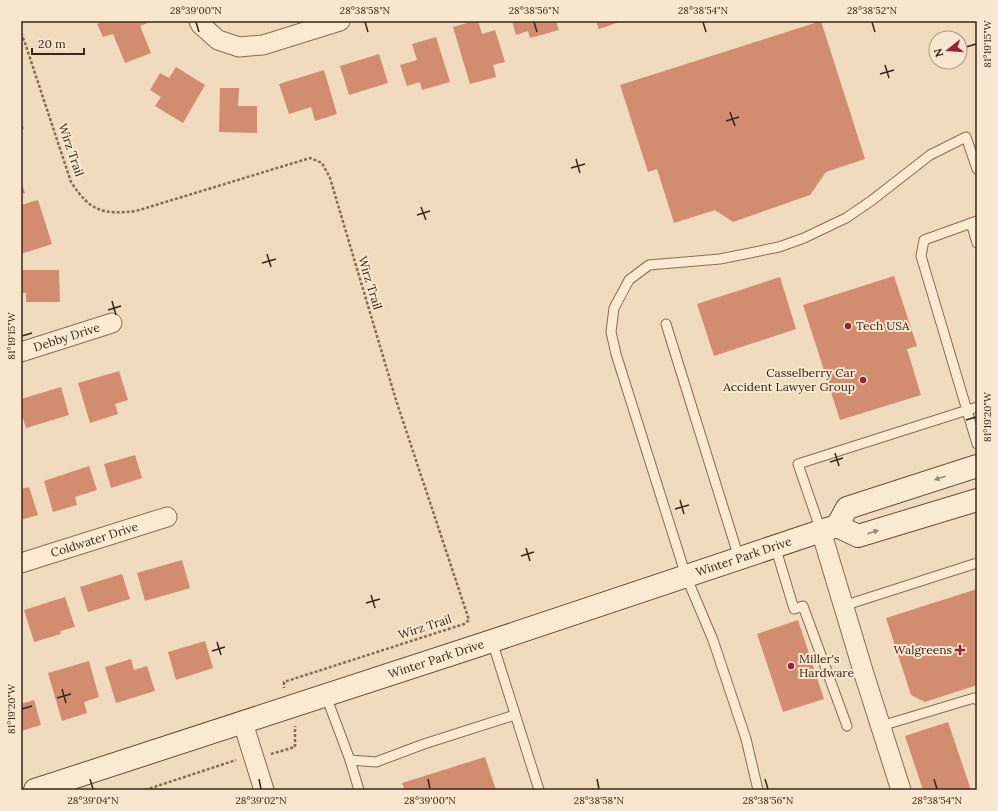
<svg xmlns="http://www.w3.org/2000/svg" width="998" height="811" font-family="Lora,serif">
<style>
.building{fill:#d28d71}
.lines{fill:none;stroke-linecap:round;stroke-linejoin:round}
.lane-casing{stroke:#8a6b55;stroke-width:11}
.street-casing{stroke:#8a6b55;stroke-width:21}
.secondary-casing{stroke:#6c4c39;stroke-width:24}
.path{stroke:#8a6b55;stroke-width:2.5;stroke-dasharray:3 2;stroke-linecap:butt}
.lane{stroke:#fbead1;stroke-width:9}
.street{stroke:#fbead1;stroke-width:19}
.secondary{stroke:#fbead1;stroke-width:22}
.oneway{fill:#9a8876}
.ticks{fill:none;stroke:#38261b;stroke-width:1.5}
.poi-dot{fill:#9d2131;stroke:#f8e6ce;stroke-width:1.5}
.labels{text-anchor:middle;stroke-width:4;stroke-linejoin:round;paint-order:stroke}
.street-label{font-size:12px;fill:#38261b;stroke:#f8e6ce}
.poi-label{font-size:12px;fill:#38261b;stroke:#f8e6ce;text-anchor:start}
.neatline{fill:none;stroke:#38261b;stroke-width:1.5}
.ticks-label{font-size:10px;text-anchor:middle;fill:#38261b}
</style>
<rect width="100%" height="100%" fill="#f1dbbe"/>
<g class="building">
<path d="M 104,21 L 152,21 L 140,26 L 151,53 L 125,63 L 113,34 L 103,37 L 97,24 Z"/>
<path d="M 474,21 L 478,21 L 482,34 L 495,30 L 505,62 L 493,65 L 496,77 L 470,84 L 453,27 Z"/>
<path d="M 512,21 L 556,21 L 559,30 L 530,38 L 528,31 L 516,35 Z"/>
<path d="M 596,21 L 622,21 L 599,29 Z"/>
<path d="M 821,21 L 865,159 L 826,172 L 810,195 L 733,222 L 715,210 L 674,223 L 657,169 L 648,172 L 620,85 Z"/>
<path d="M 436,37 L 450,82 L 422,90 L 420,82 L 407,86 L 400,65 L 417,60 L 412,44 Z"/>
<path d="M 379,54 L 388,83 L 349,95 L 340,66 Z"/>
<path d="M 176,67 L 205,85 L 183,123 L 155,106 L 161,97 L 150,90 L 160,73 L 169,78 Z"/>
<path d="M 324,70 L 337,114 L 315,121 L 311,107 L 289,114 L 279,84 Z"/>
<path d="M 220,88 L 239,88 L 238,106 L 257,106 L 257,133 L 219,132 Z"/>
<path d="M 21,119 L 24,129 L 21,130 Z"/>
<path d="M 21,181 L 25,193 L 21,194 Z"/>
<path d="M 38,200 L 52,244 L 21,254 L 21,205 Z"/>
<path d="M 21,270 L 59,270 L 60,302 L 26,302 L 26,293 L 21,293 Z"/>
<path d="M 894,276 L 917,346 L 907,349 L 921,395 L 840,420 L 803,305 Z"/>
<path d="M 780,277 L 796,329 L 714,356 L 697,304 Z"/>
<path d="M 119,371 L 128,400 L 115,404 L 118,414 L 90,423 L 78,383 Z"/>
<path d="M 61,387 L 69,415 L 26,428 L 21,412 L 21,399 Z"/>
<path d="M 135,455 L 142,478 L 111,488 L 104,464 Z"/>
<path d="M 89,466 L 97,490 L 75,497 L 77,505 L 53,512 L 44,481 Z"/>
<path d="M 29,487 L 38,515 L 21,520 L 21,489 Z"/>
<path d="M 182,560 L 190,588 L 145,601 L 137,573 Z"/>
<path d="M 122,574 L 130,599 L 88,612 L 80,587 Z"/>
<path d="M 977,589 L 977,685 L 925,702 L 911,695 L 886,618 Z"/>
<path d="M 65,597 L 75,627 L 60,631 L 61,634 L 34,642 L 24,610 Z"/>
<path d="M 798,620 L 824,699 L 783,712 L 757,634 Z"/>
<path d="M 205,641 L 213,668 L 176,680 L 168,652 Z"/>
<path d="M 131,659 L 134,670 L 147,666 L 155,691 L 116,703 L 105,667 Z"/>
<path d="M 89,661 L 99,697 L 84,702 L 87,713 L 62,721 L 48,673 Z"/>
<path d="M 34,700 L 41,725 L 21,731 L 21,704 Z"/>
<path d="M 948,722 L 971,790 L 923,790 L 905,736 Z"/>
<path d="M 485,757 L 496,790 L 405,790 L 402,783 Z"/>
</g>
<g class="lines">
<defs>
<g id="lane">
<path d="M 977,221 L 924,240 L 921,256 L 977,444"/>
<path d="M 971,223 L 977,243"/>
<path d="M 666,324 L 739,558"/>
<path d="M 821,531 L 798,464 L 977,407"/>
<path d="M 775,546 L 794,609 L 803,606 L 847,726"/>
<path d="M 843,606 L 977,563"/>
<path d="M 492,641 L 539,790"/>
<path d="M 326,696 L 350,760 L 376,762 L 424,744 L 515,715"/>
<path d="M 881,726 L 974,698 L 977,700"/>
<path d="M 350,760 L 359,790"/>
<path d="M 758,790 L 746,739 L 713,640 L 686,576 L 616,354 L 611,332 L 614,308 L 629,280 L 649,265 L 720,259 L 779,247 L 804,238 L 846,218 L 871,201 L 930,155 L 966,137 L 977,169"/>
</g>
<g id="street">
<path d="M 199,21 L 201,25 L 218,40 L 239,47 L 263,45 L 340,21"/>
<path id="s1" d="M 21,352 L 112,323"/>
<path d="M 821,531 L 864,674 L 901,790"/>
<path id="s2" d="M 21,563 L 167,517"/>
<path d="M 243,723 L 264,790"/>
</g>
<g id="secondary">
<path d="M 837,526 L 847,508 L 977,466"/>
<path id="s3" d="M 35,790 L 492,641 L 821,531 L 837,526 L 858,536 L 977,500"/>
</g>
</defs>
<use href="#lane" class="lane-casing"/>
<use href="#street" class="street-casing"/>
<use href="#secondary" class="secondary-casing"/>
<g class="path">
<path d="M 21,33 L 25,43 L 71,182 C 90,211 102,215 136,211 L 310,158 L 322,163 L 330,178 L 396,400 L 469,620 L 464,624 L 284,682 L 284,688"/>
<path d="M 271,754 L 295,747 L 295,726"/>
<path d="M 145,790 L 236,760"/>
</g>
<use href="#lane" class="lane"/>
<use href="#street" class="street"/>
<use href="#secondary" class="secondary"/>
</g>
<defs><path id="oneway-solid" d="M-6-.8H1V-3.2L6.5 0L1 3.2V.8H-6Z"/></defs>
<g class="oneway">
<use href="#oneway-solid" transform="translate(940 478) rotate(162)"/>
<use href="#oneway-solid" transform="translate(873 532) rotate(-17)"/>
</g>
<path class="ticks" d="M 196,22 L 199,32M 365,22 L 368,32M 534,22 L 537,32M 703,22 L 706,32M 872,22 L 875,32M 966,47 L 976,44M 885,65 L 889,78M 880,74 L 894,70M 730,112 L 735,126M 726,121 L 739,117M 576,159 L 580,173M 571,168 L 585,164M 421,207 L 426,220M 417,215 L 430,211M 267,254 L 271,267M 262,263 L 276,259M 112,301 L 116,315M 108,310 L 121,306M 22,336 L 32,333M 966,420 L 976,417M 835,453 L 839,466M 830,462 L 843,458M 680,500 L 684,514M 675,509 L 689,505M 526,548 L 530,561M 521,556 L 534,552M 371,595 L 375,608M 366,603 L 380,599M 217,642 L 221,655M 212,651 L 225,647M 62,689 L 66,703M 57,698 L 71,694M 22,709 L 32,706M 90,779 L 93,789M 259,779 L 261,789M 428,779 L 430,789M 597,779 L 599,789M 765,779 L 768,789M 934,779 L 937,789"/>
<g class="poi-dot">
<circle cx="848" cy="326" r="4"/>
<circle cx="863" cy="380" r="4"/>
<path d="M958 644h4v4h4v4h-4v4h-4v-4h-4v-4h4z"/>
<circle cx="791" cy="666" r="4"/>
</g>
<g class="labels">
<g class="street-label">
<text transform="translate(71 150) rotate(71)" y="4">Wirz Trail</text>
<text transform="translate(370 283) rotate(73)" y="4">Wirz Trail</text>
<text dy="4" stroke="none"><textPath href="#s1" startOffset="48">Debby Drive</textPath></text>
<text dy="4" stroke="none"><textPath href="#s2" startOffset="77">Coldwater Drive</textPath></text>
<text dy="4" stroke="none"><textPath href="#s3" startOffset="746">Winter Park Drive</textPath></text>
<text transform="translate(425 627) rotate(-18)" y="4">Wirz Trail</text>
<text dy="4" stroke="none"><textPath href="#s3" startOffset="422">Winter Park Drive</textPath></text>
</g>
<g class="poi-label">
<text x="856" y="330">Tech USA</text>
<text x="855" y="377" text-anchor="end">Casselberry Car<tspan x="855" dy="14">Accident Lawyer Group</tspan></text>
<text x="952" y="654" text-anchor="end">Walgreens</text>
<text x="799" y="663">Miller's<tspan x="799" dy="14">Hardware</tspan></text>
</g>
</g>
<rect width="998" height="811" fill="none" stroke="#f8e6ce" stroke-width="44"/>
<g transform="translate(948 50) rotate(253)"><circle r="19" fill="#f8e6ce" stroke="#ab9986"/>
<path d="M0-3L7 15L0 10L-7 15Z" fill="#9d2131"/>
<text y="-6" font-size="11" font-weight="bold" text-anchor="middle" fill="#38261b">N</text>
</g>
<path d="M32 48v6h52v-6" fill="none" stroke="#38261b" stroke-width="2"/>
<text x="38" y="48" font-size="12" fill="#38261b" stroke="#f8e6ce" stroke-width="3" paint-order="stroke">20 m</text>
<rect x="22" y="22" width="954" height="767" class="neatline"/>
<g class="ticks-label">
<text x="196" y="14">28°39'00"N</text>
<text x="365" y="14">28°38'58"N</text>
<text x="534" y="14">28°38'56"N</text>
<text x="703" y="14">28°38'54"N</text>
<text x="872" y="14">28°38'52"N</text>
<text transform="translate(987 44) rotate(-90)" y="4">81°19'15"W</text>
<text transform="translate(11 336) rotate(-90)" y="4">81°19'15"W</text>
<text transform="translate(987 417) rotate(-90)" y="4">81°19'20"W</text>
<text transform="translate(11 709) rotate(-90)" y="4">81°19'20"W</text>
<text x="93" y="804">28°39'04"N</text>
<text x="261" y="804">28°39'02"N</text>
<text x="430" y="804">28°39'00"N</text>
<text x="599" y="804">28°38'58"N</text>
<text x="768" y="804">28°38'56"N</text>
<text x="937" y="804">28°38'54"N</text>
</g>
</svg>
